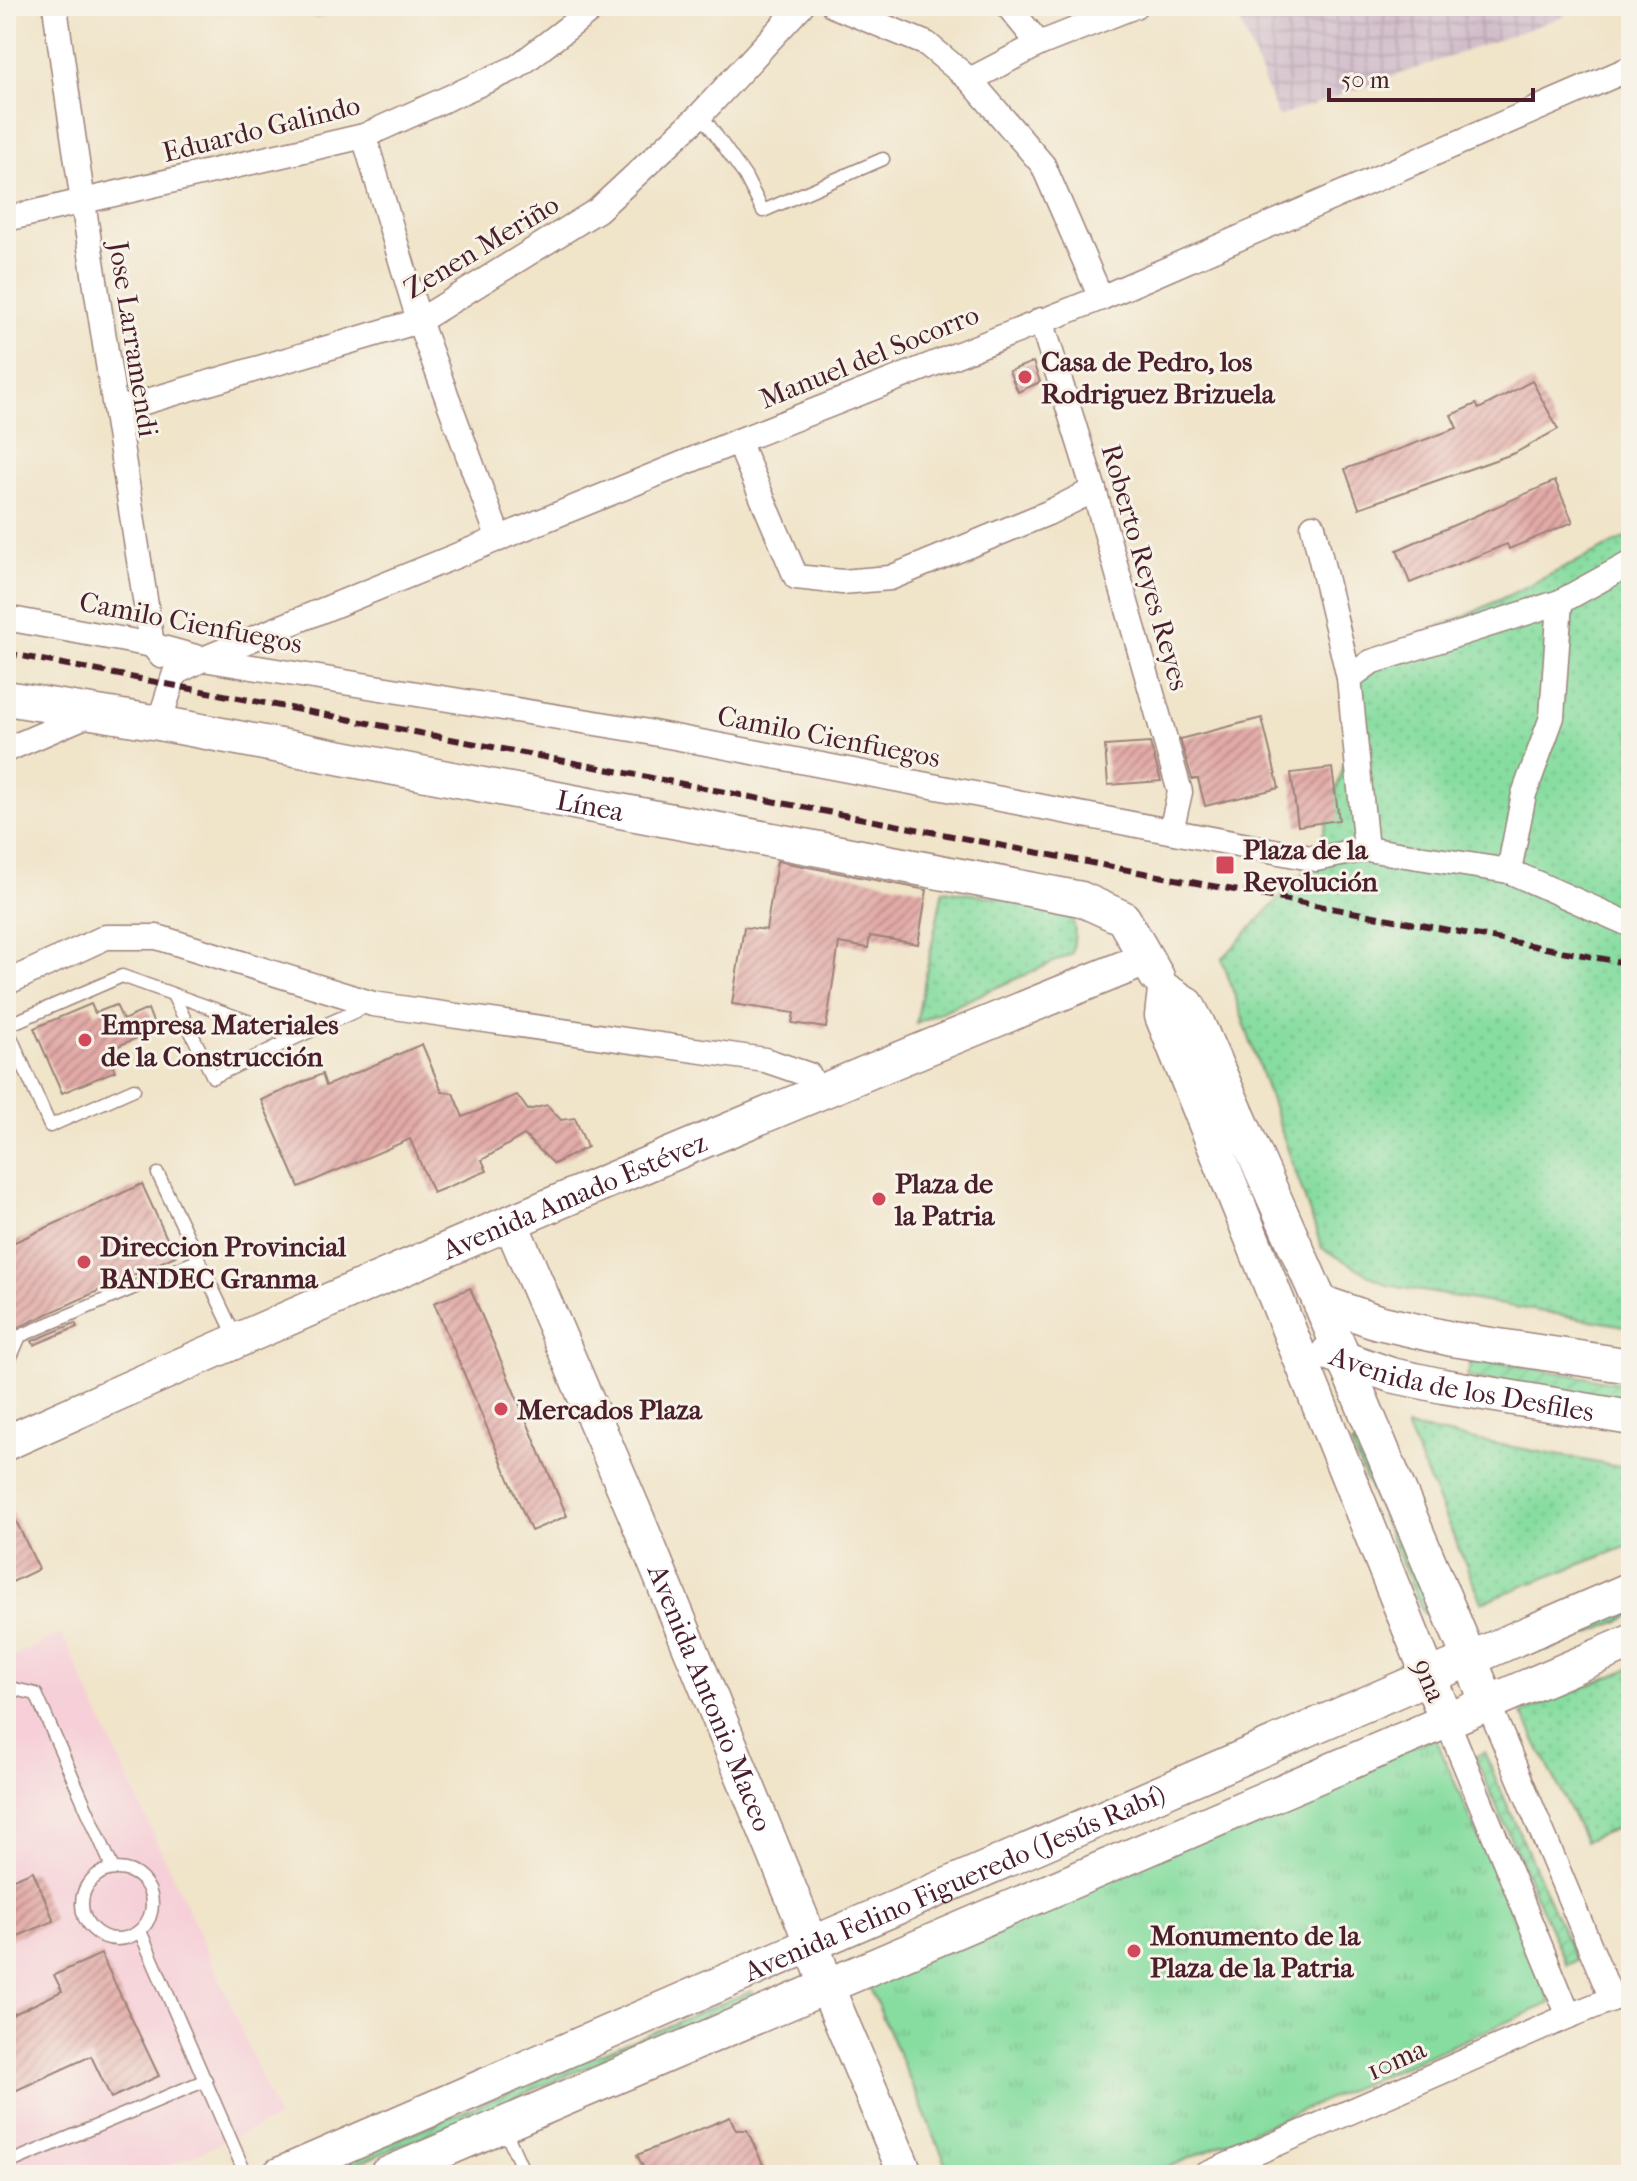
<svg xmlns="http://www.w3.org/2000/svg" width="1637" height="2181" font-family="'IM FELL French Canon',serif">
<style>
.built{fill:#f6cfd8}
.industrial{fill:url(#industrial-grid)}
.grass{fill:url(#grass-dots);stroke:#687e66;stroke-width:2}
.park{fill:url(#park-tufts);stroke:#687e66;stroke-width:2}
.garden{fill:url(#garden-furrows);stroke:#687e66;stroke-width:2}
.building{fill:url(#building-hatch)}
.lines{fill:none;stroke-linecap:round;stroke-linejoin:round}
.lane-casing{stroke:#9d827a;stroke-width:15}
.street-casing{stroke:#9d827a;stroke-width:27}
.secondary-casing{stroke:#9d827a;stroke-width:37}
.lane{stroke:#fff;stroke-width:12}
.street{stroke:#fff;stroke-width:24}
.secondary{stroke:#fff;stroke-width:34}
.rail{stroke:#4a1f2b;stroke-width:6;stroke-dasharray:12 6;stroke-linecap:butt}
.poi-dot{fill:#d1495b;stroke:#f7f3e8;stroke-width:3}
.labels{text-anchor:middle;stroke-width:6;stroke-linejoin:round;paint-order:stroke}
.street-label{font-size:28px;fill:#4a1f2b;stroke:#f7f3e8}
.poi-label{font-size:28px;font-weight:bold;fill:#4a1f2b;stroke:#f7f3e8;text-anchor:start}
</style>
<defs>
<pattern id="industrial-grid" width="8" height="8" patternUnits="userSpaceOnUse" patternTransform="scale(2)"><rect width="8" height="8" fill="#d1bdca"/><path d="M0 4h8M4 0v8" fill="none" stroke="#b5a2ae"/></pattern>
<pattern id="grass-dots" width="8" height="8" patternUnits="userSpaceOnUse" patternTransform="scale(2)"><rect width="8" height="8" fill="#87dda0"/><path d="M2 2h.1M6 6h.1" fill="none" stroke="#76bd8a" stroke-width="1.8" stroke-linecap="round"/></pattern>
<pattern id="park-tufts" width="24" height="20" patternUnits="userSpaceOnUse" patternTransform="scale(2)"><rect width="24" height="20" fill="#87dda0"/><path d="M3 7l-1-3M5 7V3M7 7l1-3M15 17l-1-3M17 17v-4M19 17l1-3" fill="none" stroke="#76bd8a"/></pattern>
<pattern id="garden-furrows" width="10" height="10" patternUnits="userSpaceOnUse" patternTransform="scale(2)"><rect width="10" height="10" fill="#87dda0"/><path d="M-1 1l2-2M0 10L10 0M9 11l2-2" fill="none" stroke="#76bd8a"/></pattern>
<pattern id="building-hatch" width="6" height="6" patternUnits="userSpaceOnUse" patternTransform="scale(2)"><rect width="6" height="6" fill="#e2aaa7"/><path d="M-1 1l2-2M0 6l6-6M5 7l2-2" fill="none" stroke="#b98a88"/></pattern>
</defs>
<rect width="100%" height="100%" fill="#f7f3e8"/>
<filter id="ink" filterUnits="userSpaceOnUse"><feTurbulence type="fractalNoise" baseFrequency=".0125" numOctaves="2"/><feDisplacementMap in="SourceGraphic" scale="16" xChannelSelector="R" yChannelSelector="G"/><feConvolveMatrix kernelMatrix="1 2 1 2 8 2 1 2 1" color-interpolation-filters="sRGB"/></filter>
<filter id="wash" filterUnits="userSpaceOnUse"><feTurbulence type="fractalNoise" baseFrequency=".006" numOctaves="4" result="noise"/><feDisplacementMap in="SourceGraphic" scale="32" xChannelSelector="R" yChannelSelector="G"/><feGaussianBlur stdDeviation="1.8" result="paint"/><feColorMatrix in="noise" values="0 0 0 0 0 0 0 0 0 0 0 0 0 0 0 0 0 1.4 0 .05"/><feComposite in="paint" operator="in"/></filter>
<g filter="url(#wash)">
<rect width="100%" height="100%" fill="#f0e4c9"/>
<path class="built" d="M 62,1634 L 226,1993 L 278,2118 L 150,2175 L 6,2175 L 6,1659 Z"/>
<g class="industrial">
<path d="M 274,6 L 344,6 L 318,19 Z"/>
<path d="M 1234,6 L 1562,6 L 1565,16 L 1278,117 Z"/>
</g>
<g class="grass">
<path d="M 1631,535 L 1631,1327 L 1387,1285 L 1322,1248 L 1222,959 L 1316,859 L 1346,757 L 1363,655 L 1466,616 Z"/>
<path d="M 943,890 C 966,894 1051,902 1066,913 C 1079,921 1074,941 1072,954 L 916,1023 Z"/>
<path d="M 1406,1427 L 1631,1469 L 1631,1545 L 1482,1602 Z"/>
<path d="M 1631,1668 L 1631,1822 L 1585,1841 L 1522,1713 Z"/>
</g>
<path class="park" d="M 1435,1737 L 1551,2003 L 1150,2175 L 951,2175 L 867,1981 Z"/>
<g class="garden">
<path d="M 1472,1358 L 1631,1385 L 1631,1403 L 1467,1377 Z"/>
<path d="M 1361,1440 L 1434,1610 L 1424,1614 L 1351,1445 Z"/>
<path d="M 1631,1603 L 1631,1616 L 1547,1651 L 1543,1640 Z"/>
<path d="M 1484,1752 L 1576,1961 L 1566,1965 L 1475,1757 Z"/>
<path d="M 751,1991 L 755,1996 L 331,2175 L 312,2175 Z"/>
</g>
<g id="blocks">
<g class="building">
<path d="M 1033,362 L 1040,382 L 1018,392 L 1009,371 Z"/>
<path d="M 1532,381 L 1558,429 L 1515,453 L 1359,508 L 1345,469 L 1457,428 L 1451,415 L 1476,404 L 1479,409 Z"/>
<path d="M 1555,481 L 1573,522 L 1509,549 L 1507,544 L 1410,583 L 1397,550 Z"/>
<path d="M 1262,718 L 1279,788 L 1205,806 L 1198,779 L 1192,779 L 1180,739 Z"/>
<path d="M 1150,743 L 1161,781 L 1108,785 L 1105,746 Z"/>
<path d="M 1332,768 L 1339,820 L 1298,826 L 1291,773 Z"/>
<path d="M 777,861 L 927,890 L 918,944 L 870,936 L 868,948 L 839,943 L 826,1028 L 792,1023 L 794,1013 L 732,1004 L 744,927 L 766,930 Z"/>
<path d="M 91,1004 L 95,1013 L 116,1005 L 123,1020 L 148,1009 L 156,1030 L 106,1051 L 115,1071 L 62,1093 L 34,1028 Z"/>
<path d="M 422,1044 L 442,1092 L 453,1093 L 463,1117 L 517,1095 L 528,1110 L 547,1105 L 561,1120 L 575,1118 L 587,1147 L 554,1164 L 524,1135 L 482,1160 L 487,1171 L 433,1193 L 410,1139 L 299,1187 L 261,1100 L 322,1074 L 326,1086 Z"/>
<path d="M 142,1184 L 175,1256 L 6,1333 L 6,1246 Z"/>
<path d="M 470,1288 L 567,1516 L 531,1531 L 434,1303 Z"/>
<path d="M 75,1323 L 77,1327 L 34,1345 L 32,1341 Z"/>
<path d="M 6,1500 L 39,1569 L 6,1585 Z"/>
<path d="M 33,1871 L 54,1921 L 6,1941 L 6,1882 Z"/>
<path d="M 101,1954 L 159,2076 L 111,2098 L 91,2056 L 6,2095 L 6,2018 L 62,1991 L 54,1975 Z"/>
<path d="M 730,2117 L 736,2130 L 747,2130 L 768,2175 L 647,2175 L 637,2155 Z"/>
</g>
</g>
</g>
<g filter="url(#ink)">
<use href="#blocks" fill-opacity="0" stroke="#9d827a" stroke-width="2"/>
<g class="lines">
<defs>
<g id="lane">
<path d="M 701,114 L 745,176 L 763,211 L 883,159"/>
<path d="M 173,995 L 213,1077 L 295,1038"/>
<path d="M 6,1026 L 122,976 L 295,1038 L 370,1005"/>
<path d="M 6,1026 L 50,1126 L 134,1089"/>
<path d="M 158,1174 L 236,1338"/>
<path d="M 6,1368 L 20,1336 L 199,1260"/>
<path d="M 6,1687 L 36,1694 L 113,1869"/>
<circle cx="117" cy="1904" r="35"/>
<path d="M 140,1931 L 246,2175"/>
<path d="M 504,2128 L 525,2175"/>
<path d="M 6,2164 L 206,2080"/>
</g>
<g id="street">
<path d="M 55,6 C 83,220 120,432 152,645 L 161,656"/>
<path d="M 834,6 L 927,44 L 970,80 L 1043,165 L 1101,298"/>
<path d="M 1008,6 L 1039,44"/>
<path d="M 970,80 L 1039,44 L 1135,6"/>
<path d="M 364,136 L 419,321 L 499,539"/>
<path d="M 6,219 L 364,136 L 517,67 L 596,6"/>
<path d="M 1041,320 L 1094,490 L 1180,792 L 1171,831"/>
<path d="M 117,410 L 419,321 L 598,210 L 701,114 L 801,6"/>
<path d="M 738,441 L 796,577 L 842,582 L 890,578 L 1048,513 L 1094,490"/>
<path d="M 1313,526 L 1349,678 L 1366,849"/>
<path d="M 6,618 L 152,645 L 203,659 L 632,729 L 1316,859 L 1366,849 L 1509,871 L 1631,925"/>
<path d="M 1349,678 L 1371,662 L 1560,602 L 1631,563"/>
<path d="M 159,723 L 175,673 L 203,659 L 738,441 L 1101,298 L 1631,68"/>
<path d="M 6,750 L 92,713"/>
<path d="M 1509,871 L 1524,794 L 1552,717 L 1560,602"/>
<path d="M 6,983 L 106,937 L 157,937 L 373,1004 L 765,1060 L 809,1075 L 817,1091"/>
<path d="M 1488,1703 L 1612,1999"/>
<path d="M 1447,1721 L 1569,2016"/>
<path d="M 1205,2175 L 1569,2016 L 1612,1999 L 1631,1994"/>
</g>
<g id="secondary">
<path id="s1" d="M 6,698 L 159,723 L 1081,899 L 1123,918 L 1157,977"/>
<path id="s2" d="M 511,1224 L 634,1511 L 812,1944 L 828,1990 L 906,2175"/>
<path d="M 1320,1302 L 1378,1322 L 1452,1339 L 1631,1366"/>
<path id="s3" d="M 1328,1353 L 1391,1375 L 1443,1386 L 1631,1418"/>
<path id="s4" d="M 6,1443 C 383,1274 763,1113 1146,959"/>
<path d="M 1447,1721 L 1162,1016 L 1165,990 L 1187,1004 L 1198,1025 L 1320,1302 L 1488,1703"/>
<path id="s5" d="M 279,2175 L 1631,1589"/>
<path d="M 386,2175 L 1631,1642"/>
</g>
</defs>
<use href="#lane" class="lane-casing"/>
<use href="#street" class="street-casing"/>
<use href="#secondary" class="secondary-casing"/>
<use href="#lane" class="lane"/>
<use href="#street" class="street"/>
<use href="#secondary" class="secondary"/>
<path class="rail" d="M 6,653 L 1159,876 L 1631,964"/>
</g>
</g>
<g class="poi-dot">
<circle cx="1025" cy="377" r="8"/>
<rect x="1215" y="855" width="20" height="20" rx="4"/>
<circle cx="85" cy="1040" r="8"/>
<circle cx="879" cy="1199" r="8"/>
<circle cx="84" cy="1262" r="8"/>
<circle cx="501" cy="1409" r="8"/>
<circle cx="1134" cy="1951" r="8"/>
</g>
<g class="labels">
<g class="street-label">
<text transform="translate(261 128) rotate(-14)" y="10">Eduardo Galindo</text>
<text transform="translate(481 246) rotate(-31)" y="10">Zenen Meriño</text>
<text transform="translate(134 339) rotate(81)" y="10">Jose Larramendi</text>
<text transform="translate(869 356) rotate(-22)" y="10">Manuel del Socorro</text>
<text transform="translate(1146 567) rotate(74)" y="10">Roberto Reyes Reyes</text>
<text transform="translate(191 622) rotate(11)" y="10">Camilo Cienfuegos</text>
<text transform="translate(829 736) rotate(11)" y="10">Camilo Cienfuegos</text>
<text dy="10" stroke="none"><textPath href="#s1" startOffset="594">Línea</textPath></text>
<text dy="10" stroke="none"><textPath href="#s4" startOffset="620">Avenida Amado Estévez</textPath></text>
<text dy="10" stroke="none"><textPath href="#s3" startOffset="138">Avenida de los Desfiles</textPath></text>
<text transform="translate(1430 1680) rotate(67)" y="10">9na</text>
<text dy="10" stroke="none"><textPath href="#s2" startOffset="514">Avenida Antonio Maceo</textPath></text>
<text dy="10" stroke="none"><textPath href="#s5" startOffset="736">Avenida Felino Figueredo (Jesús Rabí)</textPath></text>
<text transform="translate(1396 2059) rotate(-24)" y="10">10ma</text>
</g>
<g class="poi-label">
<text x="1041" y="371">Casa de Pedro, los<tspan x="1041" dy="32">Rodriguez Brizuela</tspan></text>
<text x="1243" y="859">Plaza de la<tspan x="1243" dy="32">Revolución</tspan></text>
<text x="101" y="1034">Empresa Materiales<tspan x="101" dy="32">de la Construcción</tspan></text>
<text x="895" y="1193">Plaza de<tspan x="895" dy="32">la Patria</tspan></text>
<text x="100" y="1256">Direccion Provincial<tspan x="100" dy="32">BANDEC Granma</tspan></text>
<text x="517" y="1419">Mercados Plaza</text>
<text x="1150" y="1945">Monumento de la<tspan x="1150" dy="32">Plaza de la Patria</tspan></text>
</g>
</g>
<rect width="1637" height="2181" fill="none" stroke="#f7f3e8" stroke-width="32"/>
<path d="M1329 88v12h204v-12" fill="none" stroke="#4a1f2b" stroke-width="4"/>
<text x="1341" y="88" font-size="24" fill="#4a1f2b" stroke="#f7f3e8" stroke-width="6" paint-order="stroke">50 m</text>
</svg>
